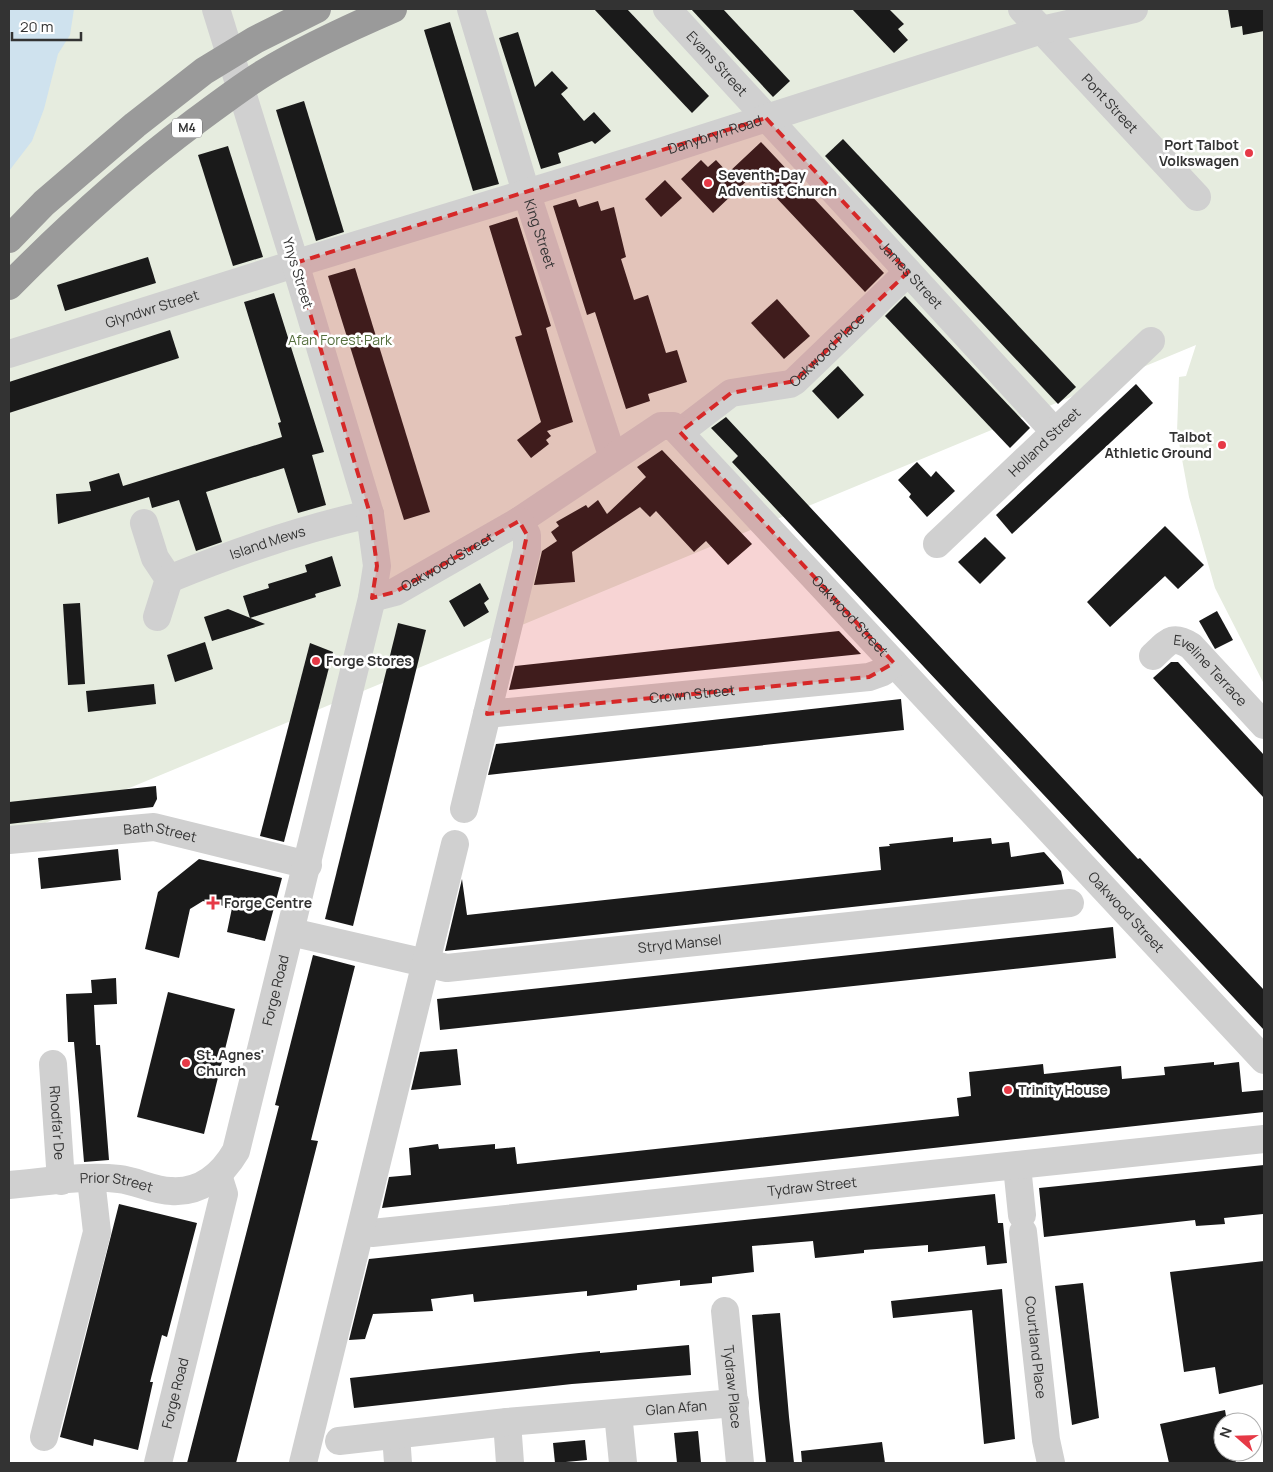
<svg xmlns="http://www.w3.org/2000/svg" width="1273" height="1472" font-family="Manrope,sans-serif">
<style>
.green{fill:#e6ecdf}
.water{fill:#cfe2ee}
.building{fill:#1a1a1a}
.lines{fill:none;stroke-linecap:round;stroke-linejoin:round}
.minor{stroke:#d0d0d0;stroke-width:28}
.highway-bridge{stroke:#9a9a9a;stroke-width:28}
.marked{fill:#d62828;fill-opacity:0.2;stroke:#d62828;stroke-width:4;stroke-dasharray:10 6;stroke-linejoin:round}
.poi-dot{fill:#e63946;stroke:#fff;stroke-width:2}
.labels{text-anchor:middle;stroke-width:5;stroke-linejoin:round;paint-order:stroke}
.shield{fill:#fff;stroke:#707070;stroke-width:1}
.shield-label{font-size:12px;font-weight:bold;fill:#333}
.street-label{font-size:14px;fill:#333;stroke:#fff}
.poi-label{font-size:14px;font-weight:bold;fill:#333;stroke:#fff;text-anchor:start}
.park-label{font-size:14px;fill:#56703f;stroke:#fff}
</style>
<rect width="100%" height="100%" fill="#fff"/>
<path class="green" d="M 9,9 L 1264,9 L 1264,684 L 1215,588 L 1189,497 L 1177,432 L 1179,377 L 1186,376 L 1196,345 L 9,838 Z"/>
<path class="water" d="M 9,9 L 74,9 L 70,35 L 58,54 L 44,109 L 32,141 L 9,171 Z"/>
<g class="building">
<path d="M 594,9 L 627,9 L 709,96 L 692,113 Z"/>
<path d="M 691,9 L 723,9 L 790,81 L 773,97 Z"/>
<path d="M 852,9 L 889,9 L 904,24 L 898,29 L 908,40 L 894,53 Z"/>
<path d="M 1228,9 L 1264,9 L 1264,31 L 1243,35 L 1242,26 L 1231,28 Z"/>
<path d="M 450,22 L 499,184 L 473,191 L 424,30 Z"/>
<path d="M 518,32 L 535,87 L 552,71 L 568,88 L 561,94 L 584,121 L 594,112 L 611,131 L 595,144 L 592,141 L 558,153 L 561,163 L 541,169 L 499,38 Z"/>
<path d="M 304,101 L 344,232 L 316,241 L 276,110 Z"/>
<path d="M 843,139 L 1076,387 L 1058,404 L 825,156 Z"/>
<path d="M 761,142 L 884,273 L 865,292 L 754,174 L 713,213 L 681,179 L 701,160 L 708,167 L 716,160 L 728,173 Z"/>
<path d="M 228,146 L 263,257 L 233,266 L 198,155 Z"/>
<path d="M 665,180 L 682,198 L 661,217 L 645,199 Z"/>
<path d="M 576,199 L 579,207 L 598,201 L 601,211 L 614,207 L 626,257 L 621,259 L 634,300 L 648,295 L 666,353 L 677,350 L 687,382 L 648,394 L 650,401 L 626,409 L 595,312 L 587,315 L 553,206 Z"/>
<path d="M 517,217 L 551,326 L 546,328 L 573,422 L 547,431 L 551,436 L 546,440 L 549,444 L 531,458 L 517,440 L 541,422 L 515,337 L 522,335 L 489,226 Z"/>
<path d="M 148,257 L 156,283 L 65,311 L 57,285 Z"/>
<path d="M 355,268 L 430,512 L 404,520 L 328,276 Z"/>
<path d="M 274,293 L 324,452 L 312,455 L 326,505 L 298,513 L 284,468 L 206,492 L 222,542 L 196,551 L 179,500 L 152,508 L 149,497 L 58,524 L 56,494 L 91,491 L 89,482 L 119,473 L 123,486 L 282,437 L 278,423 L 281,422 L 244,302 Z"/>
<path d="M 905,296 L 1030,428 L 1010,448 L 885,316 Z"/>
<path d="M 777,299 L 810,336 L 784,359 L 751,323 Z"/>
<path d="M 170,330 L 179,358 L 9,413 L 9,382 Z"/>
<path d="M 838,366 L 864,395 L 838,419 L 812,391 Z"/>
<path d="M 1136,384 L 1153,403 L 1012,534 L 996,515 Z"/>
<path d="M 726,417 L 1138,859 L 1140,858 L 1264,990 L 1264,1030 L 732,462 L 738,456 L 711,428 Z"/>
<path d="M 662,450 L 752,544 L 728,565 L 706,541 L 694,552 L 656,511 L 650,517 L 640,507 L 572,552 L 575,582 L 534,585 L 542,551 L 557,541 L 551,532 L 559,526 L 556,522 L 586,505 L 588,508 L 598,500 L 607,514 L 646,477 L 637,467 Z"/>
<path d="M 917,462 L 931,477 L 936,471 L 955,491 L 927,517 L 909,497 L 911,494 L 898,480 Z"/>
<path d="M 1165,526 L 1204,565 L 1178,589 L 1165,576 L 1110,627 L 1087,602 Z"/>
<path d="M 985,537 L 1006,558 L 980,584 L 958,562 Z"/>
<path d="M 332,556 L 341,586 L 315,594 L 316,597 L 250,618 L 243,596 L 269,588 L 268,584 L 307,572 L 305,565 Z"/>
<path d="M 480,583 L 489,599 L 484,603 L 489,612 L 464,627 L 449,601 Z"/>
<path d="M 80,603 L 85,684 L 68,685 L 63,604 Z"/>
<path d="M 228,609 L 265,624 L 212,641 L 204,617 Z"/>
<path d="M 1217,611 L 1233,640 L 1215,649 L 1199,621 Z"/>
<path d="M 398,623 L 426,630 L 353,926 L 325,919 Z"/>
<path d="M 839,631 L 861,654 L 509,690 L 515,666 Z"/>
<path d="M 205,642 L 213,669 L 175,682 L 167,655 Z"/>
<path d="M 310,643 L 333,652 L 284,842 L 260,836 Z"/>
<path d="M 1171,662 L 1178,662 L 1264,755 L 1264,798 L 1153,678 Z"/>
<path d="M 154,684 L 156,704 L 88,712 L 86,691 Z"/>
<path d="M 901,699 L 904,730 L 488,775 L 496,744 Z"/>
<path d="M 156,786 L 157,799 L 153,807 L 9,824 L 9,802 Z"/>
<path d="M 953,837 L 953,842 L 991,838 L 992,844 L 1009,842 L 1011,857 L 1044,852 L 1061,871 L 1064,884 L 445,951 L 462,879 L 467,915 L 881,870 L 879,847 L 890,846 L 889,844 Z"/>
<path d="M 118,849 L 121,880 L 41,889 L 38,858 Z"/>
<path d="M 199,859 L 282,878 L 265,941 L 227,932 L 232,908 L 203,901 L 190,909 L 179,958 L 145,949 L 158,892 Z"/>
<path d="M 1113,927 L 1116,958 L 440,1030 L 437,999 Z"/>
<path d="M 313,955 L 355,966 L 311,1140 L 318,1141 L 236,1463 L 187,1463 L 279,1106 L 275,1105 Z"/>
<path d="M 116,978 L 117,1004 L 94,1005 L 96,1045 L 100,1045 L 109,1160 L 84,1162 L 74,1042 L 68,1042 L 66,994 L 92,993 L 91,980 Z"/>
<path d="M 168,992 L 235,1009 L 204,1134 L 137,1117 Z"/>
<path d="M 457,1049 L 461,1085 L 411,1090 L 420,1052 Z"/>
<path d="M 1214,1062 L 1214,1065 L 1239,1062 L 1242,1092 L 1264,1090 L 1264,1112 L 382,1208 L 389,1177 L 411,1175 L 409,1148 L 438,1144 L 439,1149 L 495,1144 L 495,1149 L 515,1147 L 517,1164 L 959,1116 L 957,1098 L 971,1096 L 969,1072 L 1043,1064 L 1044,1074 L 1121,1066 L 1122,1079 L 1165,1075 L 1164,1067 Z"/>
<path d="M 1264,1165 L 1263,1214 L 1224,1218 L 1225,1224 L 1196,1226 L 1195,1220 L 1044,1237 L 1039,1188 Z"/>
<path d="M 995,1194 L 998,1223 L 1003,1223 L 1007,1263 L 987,1265 L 985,1246 L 928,1252 L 928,1245 L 864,1250 L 864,1253 L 815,1258 L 813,1241 L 752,1246 L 754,1272 L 712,1277 L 712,1283 L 680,1286 L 680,1280 L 637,1285 L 637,1290 L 587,1296 L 587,1291 L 474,1302 L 473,1294 L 431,1299 L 433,1311 L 373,1314 L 365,1339 L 349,1340 L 369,1259 Z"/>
<path d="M 119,1204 L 197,1223 L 167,1337 L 162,1335 L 150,1382 L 153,1382 L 138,1450 L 94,1439 L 93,1446 L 60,1437 Z"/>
<path d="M 1264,1261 L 1264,1384 L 1219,1394 L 1215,1367 L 1184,1372 L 1170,1272 Z"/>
<path d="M 1083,1283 L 1099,1418 L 1072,1425 L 1055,1286 Z"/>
<path d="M 1002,1289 L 1015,1439 L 984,1444 L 972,1310 L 893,1318 L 891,1301 Z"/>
<path d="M 780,1313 L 789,1417 L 794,1463 L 766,1463 L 759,1399 L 752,1315 Z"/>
<path d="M 689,1345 L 691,1375 L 572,1384 L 354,1408 L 350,1378 L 579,1353 L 600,1351 L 600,1353 Z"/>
<path d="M 1225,1410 L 1227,1422 L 1223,1422 L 1223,1452 L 1234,1452 L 1236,1463 L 1169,1463 L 1160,1424 Z"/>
<path d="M 698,1431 L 701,1463 L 677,1463 L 674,1433 Z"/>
<path d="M 585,1440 L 587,1460 L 555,1463 L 553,1443 Z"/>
<path d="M 882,1442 L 885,1463 L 802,1463 L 801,1451 Z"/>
</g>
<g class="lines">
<g class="minor">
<path id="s1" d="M 471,9 L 522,179 L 609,446 L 615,455"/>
<path id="s2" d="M 667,9 L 1055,432"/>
<path id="s3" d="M 1022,9 L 1197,197"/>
<path id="s4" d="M 9,354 L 307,260 L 651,155 L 1042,30 L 1134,9"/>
<path id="s5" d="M 680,432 L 731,393 L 790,384 L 795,381 L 908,272"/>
<path d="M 144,523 L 155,558 L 169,579 L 157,617"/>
<path id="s6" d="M 937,544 L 1151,341"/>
<path id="s7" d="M 169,579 C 235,552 300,529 370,514"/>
<path id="s8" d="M 372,598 L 395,592 L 519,521 L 661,426 L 673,426 L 1264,1060"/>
<path id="s9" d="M 1153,656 C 1168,642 1172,634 1191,646 L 1264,725"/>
<path id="s10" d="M 487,714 L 869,677 L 883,672 L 894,663"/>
<path d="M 464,809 L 527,549 L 527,535 L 519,521"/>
<path id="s11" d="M 9,840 L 154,827 L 308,865"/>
<path id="s12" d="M 291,932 L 447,968 L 1070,903"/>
<path id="s13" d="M 53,1064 L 61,1181"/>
<path d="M 1017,1166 L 1022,1215"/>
<path id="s14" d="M 9,1185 C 45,1182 84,1175 119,1179 C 137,1181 154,1191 171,1191 C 200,1193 222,1175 236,1151 L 372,598 L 377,566 L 370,514 L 295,263 L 216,9"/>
<path id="s15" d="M 361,1230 L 372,1233 L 1264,1139"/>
<path id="s16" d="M 1023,1232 L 1046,1440 L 1051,1463"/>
<path id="s17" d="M 725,1311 L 740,1463"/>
<path d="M 618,1413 L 623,1463"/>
<path d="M 507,1422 L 510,1463"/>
<path d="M 396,1435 L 398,1463"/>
<path d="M 44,1437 L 97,1232 L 91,1179"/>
<path id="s18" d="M 339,1441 L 507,1422 L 735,1403"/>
<path id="s19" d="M 158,1463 L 224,1194 L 218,1175"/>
<path d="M 303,1463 L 455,844"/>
</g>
<g class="highway-bridge">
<path d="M 9,239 L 44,203 L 135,125 L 204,71 L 255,40 L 317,9"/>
<path d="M 9,286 C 68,226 129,171 196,121 C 218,105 241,87 264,73 C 305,48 349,28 393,9"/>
</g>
</g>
<path class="marked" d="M 766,118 L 908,272 L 795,381 L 731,393 L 680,432 L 894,663 L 869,677 L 487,714 L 527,535 L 519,521 L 395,592 L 372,598 L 377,566 L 370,514 L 295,263 Z"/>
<g class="poi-dot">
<circle cx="1249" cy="153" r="5"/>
<circle cx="708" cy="183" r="5"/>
<circle cx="1222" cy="445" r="5"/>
<circle cx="316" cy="661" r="5"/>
<path d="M210.5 895.5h5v5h5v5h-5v5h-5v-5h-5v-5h5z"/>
<circle cx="186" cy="1063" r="5"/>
<circle cx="1008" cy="1090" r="5"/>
</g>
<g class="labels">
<rect class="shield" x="172" y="118.5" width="30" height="19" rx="4"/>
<g class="shield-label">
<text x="187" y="132">M4</text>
</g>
<g class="street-label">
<text dy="5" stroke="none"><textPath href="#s2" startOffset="74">Evans Street</textPath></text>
<text dy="5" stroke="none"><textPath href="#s3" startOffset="129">Pont Street</textPath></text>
<text dy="5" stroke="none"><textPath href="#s4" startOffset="739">Danybryn Road</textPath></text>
<text dy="5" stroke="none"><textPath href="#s1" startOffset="235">King Street</textPath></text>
<text transform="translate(298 273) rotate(73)" y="5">Ynys Street</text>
<text dy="5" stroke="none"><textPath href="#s2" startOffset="361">James Street</textPath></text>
<text dy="5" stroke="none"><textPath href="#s4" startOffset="150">Glyndwr Street</textPath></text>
<text dy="5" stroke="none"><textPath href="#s5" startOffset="174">Oakwood Place</textPath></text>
<text dy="5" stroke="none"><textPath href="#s6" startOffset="148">Holland Street</textPath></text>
<text dy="5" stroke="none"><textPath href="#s7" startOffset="105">Island Mews</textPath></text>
<text dy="5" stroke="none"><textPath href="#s8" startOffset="84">Oakwood Street</textPath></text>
<text dy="5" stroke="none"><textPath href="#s8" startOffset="609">Oakwood Street</textPath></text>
<text dy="5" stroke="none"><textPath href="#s9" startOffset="75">Eveline Terrace</textPath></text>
<text dy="5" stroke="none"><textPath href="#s10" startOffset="206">Crown Street</textPath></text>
<text dy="5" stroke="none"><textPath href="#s11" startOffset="152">Bath Street</textPath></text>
<text dy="5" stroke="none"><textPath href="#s8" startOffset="1014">Oakwood Street</textPath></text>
<text dy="5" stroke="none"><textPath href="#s12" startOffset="394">Stryd Mansel</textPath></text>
<text dy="5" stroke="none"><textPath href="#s14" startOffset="410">Forge Road</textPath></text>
<text dy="5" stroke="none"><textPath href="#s13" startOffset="59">Rhodfa'r De</textPath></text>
<text dy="5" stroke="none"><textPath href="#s14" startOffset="108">Prior Street</textPath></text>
<text dy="5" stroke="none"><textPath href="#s15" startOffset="454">Tydraw Street</textPath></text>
<text dy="5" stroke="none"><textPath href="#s16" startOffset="116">Courtland Place</textPath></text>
<text dy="5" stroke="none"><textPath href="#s17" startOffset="76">Tydraw Place</textPath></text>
<text dy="5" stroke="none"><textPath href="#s19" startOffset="72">Forge Road</textPath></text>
<text dy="5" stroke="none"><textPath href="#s18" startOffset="339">Glan Afan</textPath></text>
</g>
<g class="poi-label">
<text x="1239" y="150" text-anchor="end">Port Talbot<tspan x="1239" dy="16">Volkswagen</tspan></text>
<text x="718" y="180">Seventh-Day<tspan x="718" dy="16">Adventist Church</tspan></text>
<text x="1212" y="442" text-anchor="end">Talbot<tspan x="1212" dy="16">Athletic Ground</tspan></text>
<text x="326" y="666">Forge Stores</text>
<text x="224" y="908">Forge Centre</text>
<text x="196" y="1060">St. Agnes'<tspan x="196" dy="16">Church</tspan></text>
<text x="1018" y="1095">Trinity House</text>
</g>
<g class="park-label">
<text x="340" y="345">Afan Forest Park</text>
</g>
</g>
<rect width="1273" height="1472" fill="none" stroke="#333333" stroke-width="20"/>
<g transform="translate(1238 1437) rotate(290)"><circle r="24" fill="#ffffff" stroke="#adadad"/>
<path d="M0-4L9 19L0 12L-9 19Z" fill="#e63946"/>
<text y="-8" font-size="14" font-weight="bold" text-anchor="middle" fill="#333333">N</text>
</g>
<path d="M12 32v8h69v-8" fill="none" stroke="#333333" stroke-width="2.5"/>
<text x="20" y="32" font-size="15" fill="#333333" stroke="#ffffff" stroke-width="4" paint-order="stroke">20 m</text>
</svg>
